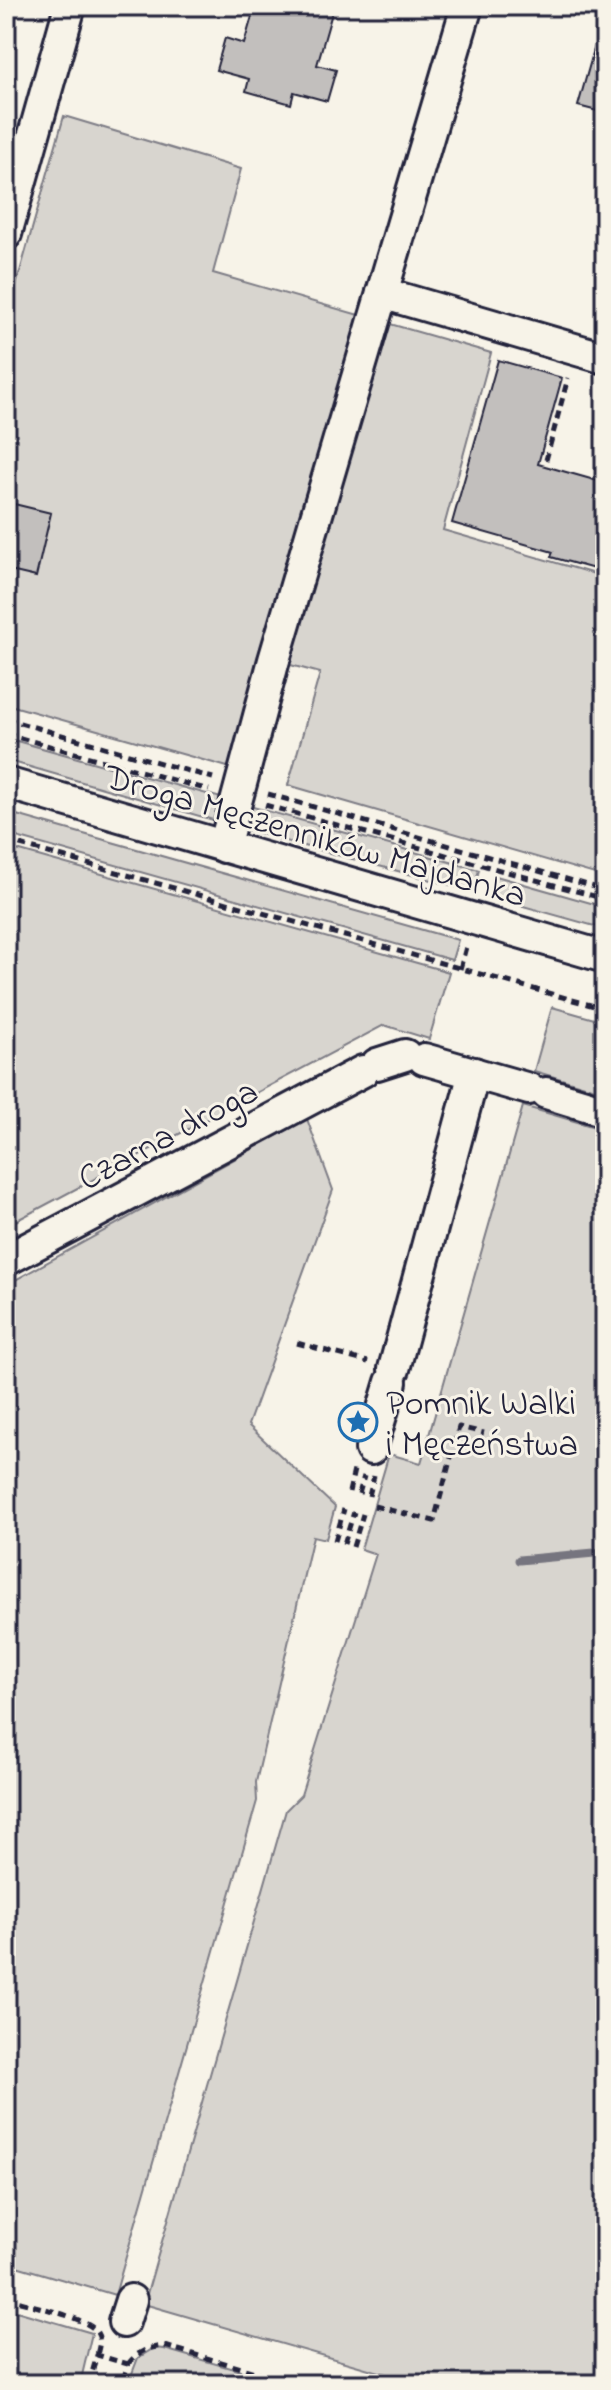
<svg xmlns="http://www.w3.org/2000/svg" width="611" height="2390" font-family="'Indie Flower',sans-serif">
<style>
.green{fill:#d8d5cf;stroke:#7d7c85;stroke-width:2}
.lines{fill:none;stroke-linecap:round;stroke-linejoin:round}
.stream{stroke:#76747f;stroke-width:9}
.building{fill:#c2bfbd;stroke:#22223b;stroke-width:2}
.minor-casing{stroke:#22223b;stroke-width:36}
.path{stroke:#22223b;stroke-width:5;stroke-dasharray:8 6;stroke-linecap:butt}
.minor{stroke:#f7f3e8;stroke-width:30}
.labels{text-anchor:middle;stroke-width:6;stroke-linejoin:round;paint-order:stroke}
.street-label{font-size:36px;fill:#22223b;stroke:#f7f3e8}
.poi-label{font-size:36px;fill:#22223b;stroke:#f7f3e8;text-anchor:start}
</style>
<rect width="100%" height="100%" fill="#f7f3e8"/>
<filter id="ink" filterUnits="userSpaceOnUse"><feTurbulence type="fractalNoise" baseFrequency=".0125" numOctaves="2"/><feDisplacementMap in="SourceGraphic" scale="16" xChannelSelector="R" yChannelSelector="G"/><feConvolveMatrix kernelMatrix="1 2 1 2 8 2 1 2 1" color-interpolation-filters="sRGB"/></filter>
<g filter="url(#ink)">
<g class="green">
<path d="M 64,116 L 241,169 L 213,273 L 491,353 L 443,530 L 605,577 L 605,877 L 288,785 L 320,673 L 261,657 L 231,768 L 6,704 L 6,321 Z"/>
<path d="M 6,738 L 479,870 L 473,891 L 296,844 L 6,760 Z"/>
<path d="M 6,812 L 458,940 L 452,960 L 6,834 Z"/>
<path d="M 6,847 L 449,972 L 429,1039 L 384,1025 L 6,1226 Z"/>
<path d="M 496,876 L 605,907 L 605,929 L 491,897 Z"/>
<path d="M 552,1007 L 605,1022 L 605,1092 L 534,1071 Z"/>
<path d="M 523,1106 L 605,1130 L 605,2384 L 421,2384 L 144,2304 L 286,1810 L 301,1795 L 376,1554 L 361,1549 L 389,1454 L 421,1463 Z"/>
<path d="M 307,1119 L 333,1190 L 248,1425 L 335,1507 L 326,1539 L 313,1536 L 256,1782 L 257,1801 L 115,2295 L 6,2263 L 6,1285 Z"/>
<path d="M 6,2308 L 92,2333 L 80,2384 L 6,2384 Z"/>
<path d="M 154,2348 L 164,2349 L 286,2384 L 128,2384 L 138,2358 Z"/>
</g>
<g class="lines">
<path class="stream" d="M 519,1560 L 605,1552"/>
</g>
<g class="building">
<path d="M 255,6 L 334,6 L 317,65 L 336,70 L 327,101 L 294,92 L 291,104 L 246,91 L 249,79 L 216,70 L 225,38 L 244,44 Z"/>
<path d="M 598,35 L 605,36 L 605,113 L 578,106 Z"/>
<path d="M 498,360 L 562,378 L 538,464 L 605,483 L 605,572 L 551,557 L 553,552 L 452,523 Z"/>
<path d="M 6,502 L 51,513 L 36,577 L 6,570 Z"/>
</g>
<g class="lines">
<defs>
<g id="minor">
<path d="M 467,6 L 382,293 L 605,358"/>
<path d="M 6,234 L 70,6"/>
<path d="M 6,783 L 605,957"/>
<path d="M 224,847 L 274,660 L 382,293"/>
<path d="M 424,1059 L 529,1089"/>
<path d="M 377,1064 L 405,1055"/>
<path d="M 546,1093 L 605,1111"/>
<path d="M 6,1260 L 363,1071"/>
<path d="M 394,1369 L 474,1073"/>
<path d="M 371,1449 L 391,1382"/>
<path d="M 124,2322 L 131,2300"/>
</g>
</defs>
<use href="#minor" class="minor-casing"/>
<g class="path">
<path d="M 6,34 L 15,6"/>
<path d="M 546,460 L 568,378"/>
<path d="M 6,719 L 213,778"/>
<path d="M 6,734 L 209,790"/>
<path d="M 268,794 L 605,890"/>
<path d="M 265,805 L 605,899"/>
<path d="M 6,841 L 605,1009"/>
<path d="M 460,969 L 466,947"/>
<path d="M 297,1343 L 368,1362"/>
<path d="M 349,1492 L 354,1470"/>
<path d="M 359,1494 L 364,1476"/>
<path d="M 369,1496 L 374,1476"/>
<path d="M 374,1506 L 434,1521 L 459,1427 L 484,1433"/>
<path d="M 335,1541 L 344,1509"/>
<path d="M 344,1544 L 354,1512"/>
<path d="M 353,1547 L 363,1514"/>
<path d="M 6,2298 C 25,2304 86,2317 96,2331 C 102,2339 99,2346 97,2355"/>
<path d="M 128,2364 C 138,2351 149,2347 165,2346 L 296,2384"/>
<path d="M 89,2384 L 97,2355 L 128,2364 L 122,2384"/>
</g>
<use href="#minor" class="minor"/>
</g>
</g>
<defs>
<symbol id="sight-ring" viewBox="-11 -11 22 22"><circle r="9.5" fill="#f7f3e8" stroke="#1f6fb2" stroke-width="1.5"/><path d="M0-6L1.8-2.2L6-1.7L2.9 1.2L3.7 5.4L0 3.3L-3.7 5.4L-2.9 1.2L-6-1.7L-1.8-2.2Z" fill="#1f6fb2"/></symbol>
</defs>
<g fill-rule="evenodd">
<use href="#sight-ring" x="336" y="1400" width="44" height="44"/>
</g>
<g class="labels">
<g class="street-label">
<text transform="translate(316 834) rotate(16)" y="13">Droga Męczenników Majdanka</text>
<text transform="translate(167 1133) rotate(-28)" y="13">Czarna droga</text>
</g>
<g class="poi-label">
<text x="386" y="1414">Pomnik Walki<tspan x="386" dy="41">i Męczeństwa</tspan></text>
</g>
</g>
<rect width="611" height="2390" fill="none" stroke="#f7f3e8" stroke-width="32"/>
<rect x="16" y="16" width="579" height="2358" fill="none" stroke="#22223b" stroke-width="3" filter="url(#ink)"/>
</svg>
